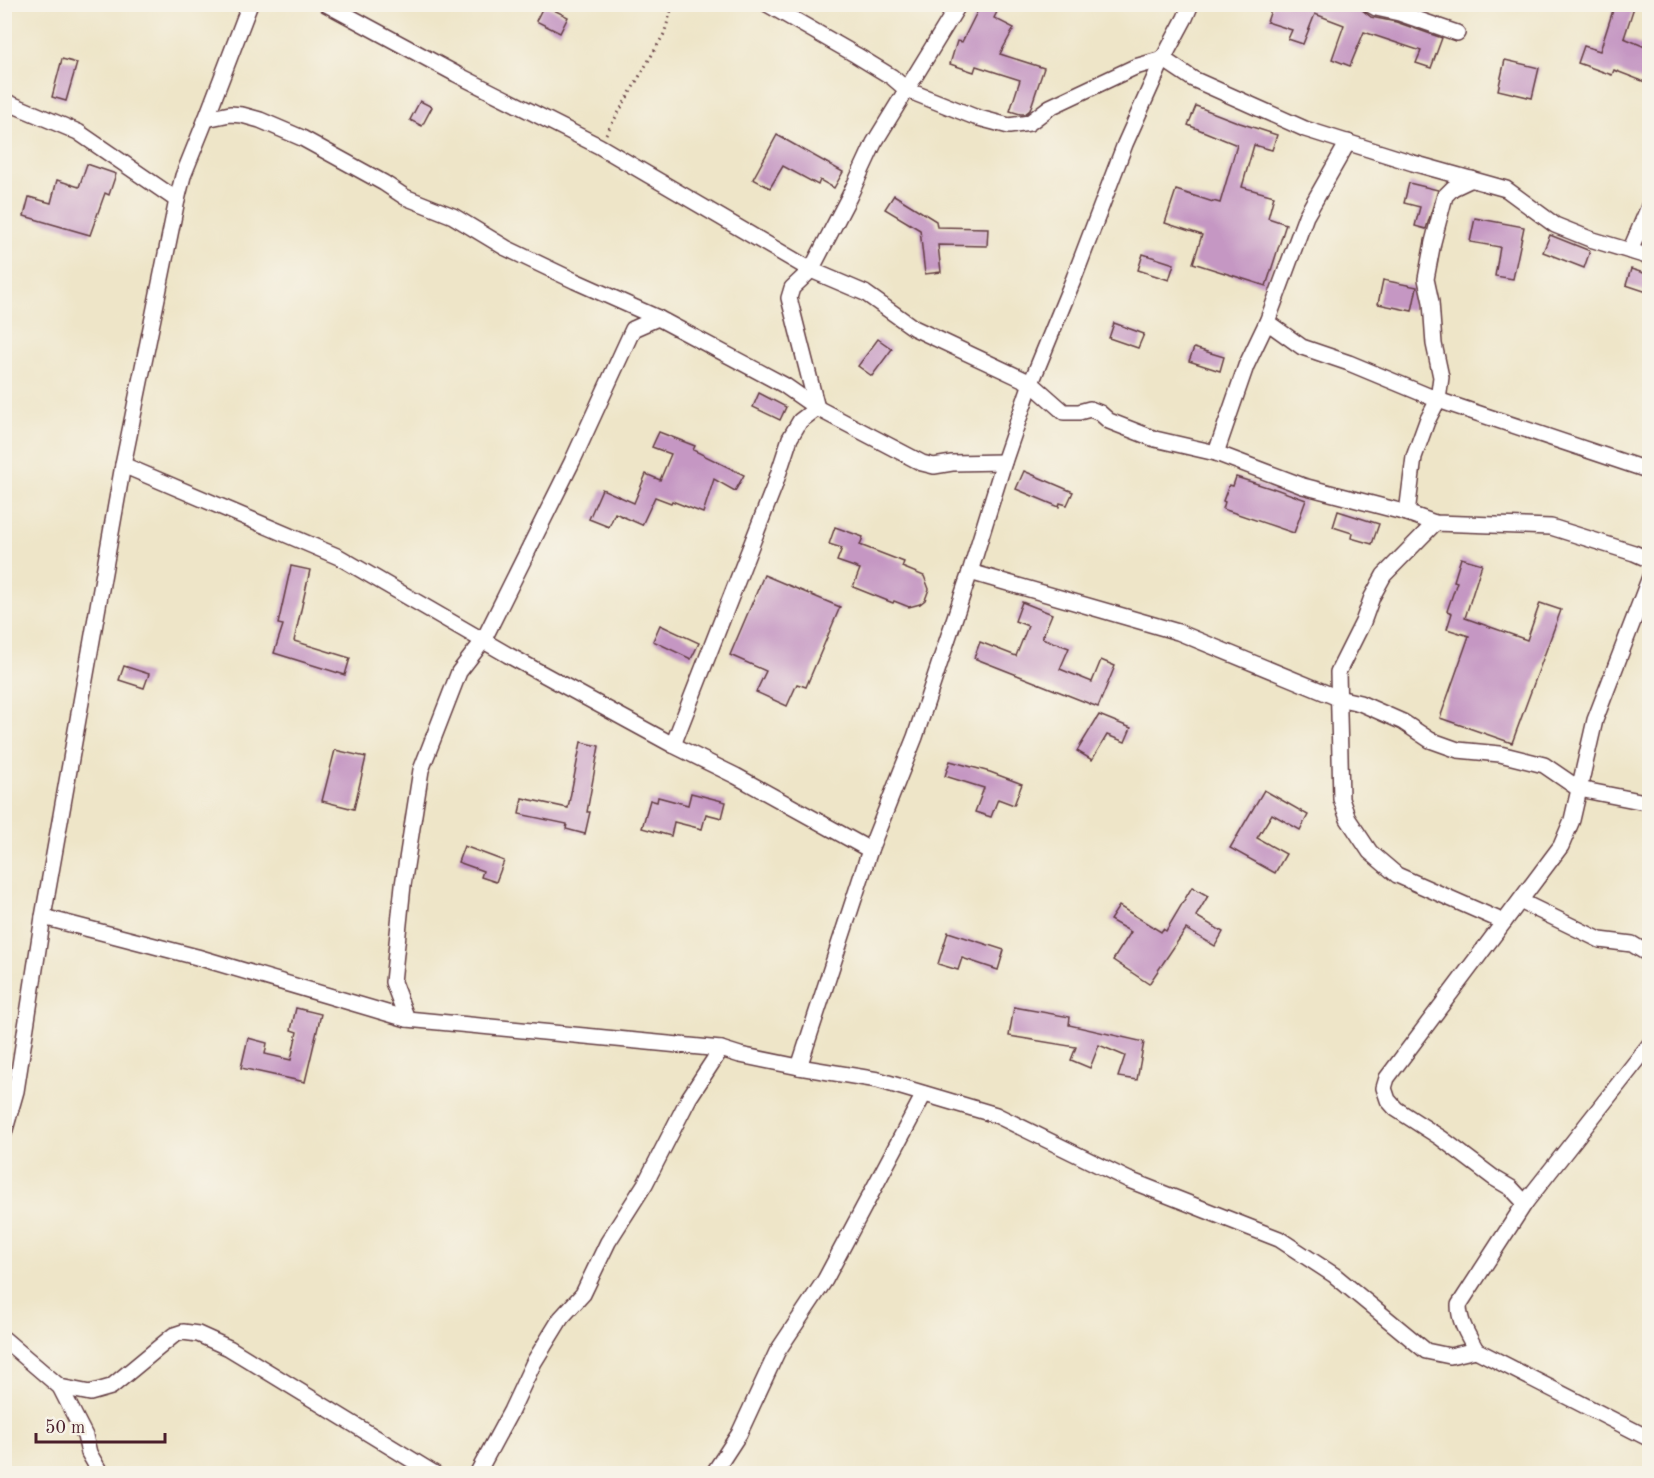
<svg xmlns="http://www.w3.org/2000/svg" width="1654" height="1478" font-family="'Old Standard TT',serif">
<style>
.building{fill:#c597c3}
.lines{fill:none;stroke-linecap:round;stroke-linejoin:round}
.minor-casing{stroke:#633d43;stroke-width:18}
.path{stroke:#633d43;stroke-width:3;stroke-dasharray:1.5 4.5;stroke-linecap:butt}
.minor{stroke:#fff;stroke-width:15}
</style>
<rect width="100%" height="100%" fill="#f7f3e8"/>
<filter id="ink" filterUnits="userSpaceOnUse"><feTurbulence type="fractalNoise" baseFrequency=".0167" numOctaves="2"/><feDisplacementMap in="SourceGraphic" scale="12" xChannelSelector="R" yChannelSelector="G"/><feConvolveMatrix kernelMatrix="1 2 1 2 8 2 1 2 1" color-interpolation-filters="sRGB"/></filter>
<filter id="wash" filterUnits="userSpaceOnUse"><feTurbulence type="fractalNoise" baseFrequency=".008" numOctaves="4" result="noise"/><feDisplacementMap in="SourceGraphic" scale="24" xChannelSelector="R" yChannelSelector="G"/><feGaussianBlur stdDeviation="1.35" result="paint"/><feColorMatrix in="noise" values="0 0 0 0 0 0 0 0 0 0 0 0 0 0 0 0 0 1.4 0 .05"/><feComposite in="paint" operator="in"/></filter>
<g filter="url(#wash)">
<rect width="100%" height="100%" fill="#eee5c8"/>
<g id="blocks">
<g class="building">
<path d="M 981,4 L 1001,4 L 994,18 L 1014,28 L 1000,54 L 1044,68 L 1030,110 L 1025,114 L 1020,114 L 1010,111 L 1020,80 L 976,66 L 974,72 L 950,64 L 957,41 L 962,42 Z"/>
<path d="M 1273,4 L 1359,4 L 1361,9 L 1371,17 L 1396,22 L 1442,38 L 1431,68 L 1416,63 L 1421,51 L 1364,32 L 1350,66 L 1332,59 L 1344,25 L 1315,14 L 1303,44 L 1288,39 L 1292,30 L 1267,22 Z"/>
<path d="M 1615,4 L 1635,4 L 1624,38 L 1650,49 L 1650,84 L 1614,70 L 1612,75 L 1578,63 L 1584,46 L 1600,51 Z"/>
<path d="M 544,5 L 568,17 L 560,33 L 536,21 Z"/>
<path d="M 62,59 L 77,63 L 66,101 L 52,97 Z"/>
<path d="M 1505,60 L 1539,68 L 1532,98 L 1498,90 Z"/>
<path d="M 420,101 L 432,107 L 422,126 L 410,120 Z"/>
<path d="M 1196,106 L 1240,123 L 1277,135 L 1272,150 L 1254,145 L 1242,187 L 1274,196 L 1268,218 L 1286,224 L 1266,286 L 1193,263 L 1202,235 L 1165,223 L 1176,190 L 1213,202 L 1213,201 L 1220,203 L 1237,145 L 1188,125 Z"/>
<path d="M 777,135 L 843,172 L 834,188 L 820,180 L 818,185 L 783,166 L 770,188 L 753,179 Z"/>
<path d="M 87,164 L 116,174 L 109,195 L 105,193 L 90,235 L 24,216 L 29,197 L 51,203 L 57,180 L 79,187 Z"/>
<path d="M 1409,183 L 1438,190 L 1426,229 L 1415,226 L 1420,207 L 1404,203 Z"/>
<path d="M 894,195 L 936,221 L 937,227 L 988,228 L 987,246 L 938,245 L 941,272 L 925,274 L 920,230 L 885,209 Z"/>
<path d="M 1475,218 L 1524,227 L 1513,279 L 1495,276 L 1500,247 L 1470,242 Z"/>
<path d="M 1550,235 L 1590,251 L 1584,268 L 1543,252 Z"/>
<path d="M 1143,254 L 1174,264 L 1169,280 L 1138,270 Z"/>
<path d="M 1631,269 L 1650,275 L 1650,293 L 1626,285 Z"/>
<path d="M 1383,280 L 1417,287 L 1412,311 L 1378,304 Z"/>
<path d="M 1114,323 L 1144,334 L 1138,348 L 1109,338 Z"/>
<path d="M 878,339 L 892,349 L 872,376 L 858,366 Z"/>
<path d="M 1194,348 L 1224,357 L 1220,371 L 1189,361 Z"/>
<path d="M 759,393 L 786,407 L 780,420 L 753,407 Z"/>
<path d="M 659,432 L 695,446 L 693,450 L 744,475 L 735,491 L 714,479 L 703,513 L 672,501 L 671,503 L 655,497 L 642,525 L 615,513 L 609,527 L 589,519 L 602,489 L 634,503 L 646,474 L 660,480 L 671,454 L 652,447 Z"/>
<path d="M 1024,471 L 1073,492 L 1067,505 L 1060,503 L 1059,507 L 1016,489 Z"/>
<path d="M 1236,477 L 1273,489 L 1273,488 L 1306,500 L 1294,533 L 1223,509 L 1225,502 L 1223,501 L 1229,485 L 1233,486 Z"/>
<path d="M 1338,511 L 1379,524 L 1372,544 L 1351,538 L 1352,533 L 1333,527 Z"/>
<path d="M 835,527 L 863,537 L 860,545 L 904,562 L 902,567 L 924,576 L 929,589 L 925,600 L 920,604 L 909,607 L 894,601 L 893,603 L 853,587 L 860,569 L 837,561 L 842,548 L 829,544 Z"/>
<path d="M 1461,558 L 1482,564 L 1465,618 L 1527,640 L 1540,603 L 1561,610 L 1512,743 L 1440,718 L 1469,636 L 1447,629 L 1452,613 L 1447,611 L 1457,582 L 1454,581 Z"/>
<path d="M 291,566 L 310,570 L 294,641 L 350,658 L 345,675 L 274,653 L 283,625 L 278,624 Z"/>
<path d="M 764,575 L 840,607 L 806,687 L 797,684 L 787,706 L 756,692 L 766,671 L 730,655 Z"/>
<path d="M 1022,602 L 1052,614 L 1042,638 L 1069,648 L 1060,669 L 1092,682 L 1101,660 L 1115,666 L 1098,707 L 974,658 L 980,642 L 1016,656 L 1028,626 L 1015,621 Z"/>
<path d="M 660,625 L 699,643 L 691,659 L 653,641 Z"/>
<path d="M 124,666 L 149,674 L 144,688 L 119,680 Z"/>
<path d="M 1099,715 L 1131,728 L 1125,742 L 1107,735 L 1092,760 L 1077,751 Z"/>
<path d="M 581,742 L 599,746 L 587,812 L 590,812 L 585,834 L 566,829 L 567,824 L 519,814 L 522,798 L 568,808 Z"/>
<path d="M 335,750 L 366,757 L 354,809 L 322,801 Z"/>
<path d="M 950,761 L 990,772 L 1022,784 L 1014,805 L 998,799 L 991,817 L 975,812 L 984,788 L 945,776 Z"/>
<path d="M 1264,790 L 1308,815 L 1300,830 L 1272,814 L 1257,838 L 1286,854 L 1275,873 L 1230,848 Z"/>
<path d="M 691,793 L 726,802 L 722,818 L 706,814 L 702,829 L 674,822 L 671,836 L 642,828 L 650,800 L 657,802 L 658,797 L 688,805 Z"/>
<path d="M 464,846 L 504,861 L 496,882 L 481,877 L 483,871 L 458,862 Z"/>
<path d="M 1192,887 L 1208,896 L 1196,916 L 1223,932 L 1215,946 L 1186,929 L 1149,984 L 1113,960 L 1131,932 L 1110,920 L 1119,906 L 1161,932 L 1163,929 L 1166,931 Z"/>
<path d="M 948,932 L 1004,950 L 998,970 L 962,958 L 958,970 L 938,964 Z"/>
<path d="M 1014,1007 L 1070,1017 L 1069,1025 L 1144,1042 L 1137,1080 L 1118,1077 L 1125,1056 L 1099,1045 L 1090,1068 L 1071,1060 L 1076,1047 L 1009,1036 Z"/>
<path d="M 296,1008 L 321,1014 L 305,1082 L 241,1068 L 248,1038 L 267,1043 L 265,1054 L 291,1060 L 297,1032 L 291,1030 Z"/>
</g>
</g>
</g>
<g filter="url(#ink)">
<use href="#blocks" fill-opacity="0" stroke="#633d43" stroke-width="1.5"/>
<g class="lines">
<defs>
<g id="minor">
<path d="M 326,4 L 456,74 L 599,146 L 811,270 L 865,293 L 914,328 L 1031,383 L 1064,412 L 1079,412 L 1090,409 L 1100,413 L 1109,421 L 1155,439 L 1216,453 L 1303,486 L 1407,513 L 1435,523 L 1551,527 L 1634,553 L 1650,560"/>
<path d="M 767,4 L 856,55 L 892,77 L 907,90 L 975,117 L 1009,126 L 1029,123 L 1050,107 L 1135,67 L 1163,59 L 1193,79 L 1305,129 L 1413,163 L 1506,189 L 1555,225 L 1590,239 L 1650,257"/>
<path d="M 1369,4 L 1376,8 L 1399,13 L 1457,33"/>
<path d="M 4,101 L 78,132 L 177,200"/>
<path d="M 206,119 L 230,114 L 242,115 L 260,120 L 302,138 L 384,183 L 405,197 L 453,216 L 506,248 L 575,281 L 658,318 L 784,385 L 817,408 L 922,463 L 934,466 L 952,463 L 1004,462"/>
<path d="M 1630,251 L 1650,204"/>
<path d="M 1267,322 L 1302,347 L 1349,363 L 1438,400 L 1650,471"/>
<path d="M 1216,453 L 1246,366 L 1267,322 L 1306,216 L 1348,142"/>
<path d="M 123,465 L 339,557 L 508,655 L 673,745 L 736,776 L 870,850"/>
<path d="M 1407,513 L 1414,457 L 1427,421 L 1438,400 L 1441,377 L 1434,344 L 1431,302 L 1426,279 L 1433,242 L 1445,196 L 1453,188 L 1472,179"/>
<path d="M 1435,523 L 1384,575 L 1372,597 L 1363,622 L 1338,672 L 1341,799 L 1348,819 L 1370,852 L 1397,875 L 1504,922"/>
<path d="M 970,572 L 1178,632 L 1338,698 L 1360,703 L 1403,722 L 1430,740 L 1458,750 L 1500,754 L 1544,765 L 1579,789 L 1650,803"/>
<path d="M 1650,577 L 1595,720 L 1572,820 L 1561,846 L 1387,1078 L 1384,1088 L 1388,1100 L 1396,1109 L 1441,1138 L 1494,1178 L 1511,1188 L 1525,1203 L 1459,1305 C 1459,1322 1468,1335 1476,1350 L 1650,1439"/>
<path d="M 673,745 L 774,487 L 790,438 L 800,421 L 817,408 L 789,298 L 792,288 L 811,270 L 849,197 L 874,143 L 959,4"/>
<path d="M 1520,901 L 1600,940 L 1632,944 L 1650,955"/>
<path d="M 43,917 L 197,957 L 407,1019 L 721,1049 L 740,1055 L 799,1067 L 878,1080 L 996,1115 L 1129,1180 L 1279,1239 L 1334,1275 L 1426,1351 L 1450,1356 L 1476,1350"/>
<path d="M 407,1019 L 393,982 L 403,885 L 421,770 L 459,672 L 483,641 L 572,462 L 633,329 L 658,318"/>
<path d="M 799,1067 L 870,850 L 915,737 L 970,572 L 1004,462 L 1031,383 L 1074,278 L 1125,144 L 1163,59 L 1185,18 L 1191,4"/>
<path d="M 4,1133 L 16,1091 L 43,917 L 123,465 L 177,200 L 183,176 L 206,119 L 250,4"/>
<path d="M 1525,1203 L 1650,1044"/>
<path d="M 4,1339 L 60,1387 L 85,1436 L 89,1453 L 101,1474"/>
<path d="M 60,1387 L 90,1393 L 111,1387 L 174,1335 L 183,1332 L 198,1334 L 229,1348 L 435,1474"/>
<path d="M 477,1474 L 511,1411 L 534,1362 L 561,1318 L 583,1294 L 608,1242 L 645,1184 L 689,1098 L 721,1049"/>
<path d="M 713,1474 L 739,1434 L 777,1352 L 825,1280 L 924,1094"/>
</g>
</defs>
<use href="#minor" class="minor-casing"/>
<path class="path" d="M 606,134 L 664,34 L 673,4"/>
<use href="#minor" class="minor"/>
</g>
</g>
<rect width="1654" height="1478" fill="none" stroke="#f7f3e8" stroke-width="24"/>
<path d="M36 1433v9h129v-9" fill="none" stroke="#4a1f2b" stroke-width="3"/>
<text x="45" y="1433" font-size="18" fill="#4a1f2b" stroke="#f7f3e8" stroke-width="4.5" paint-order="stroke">50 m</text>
</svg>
